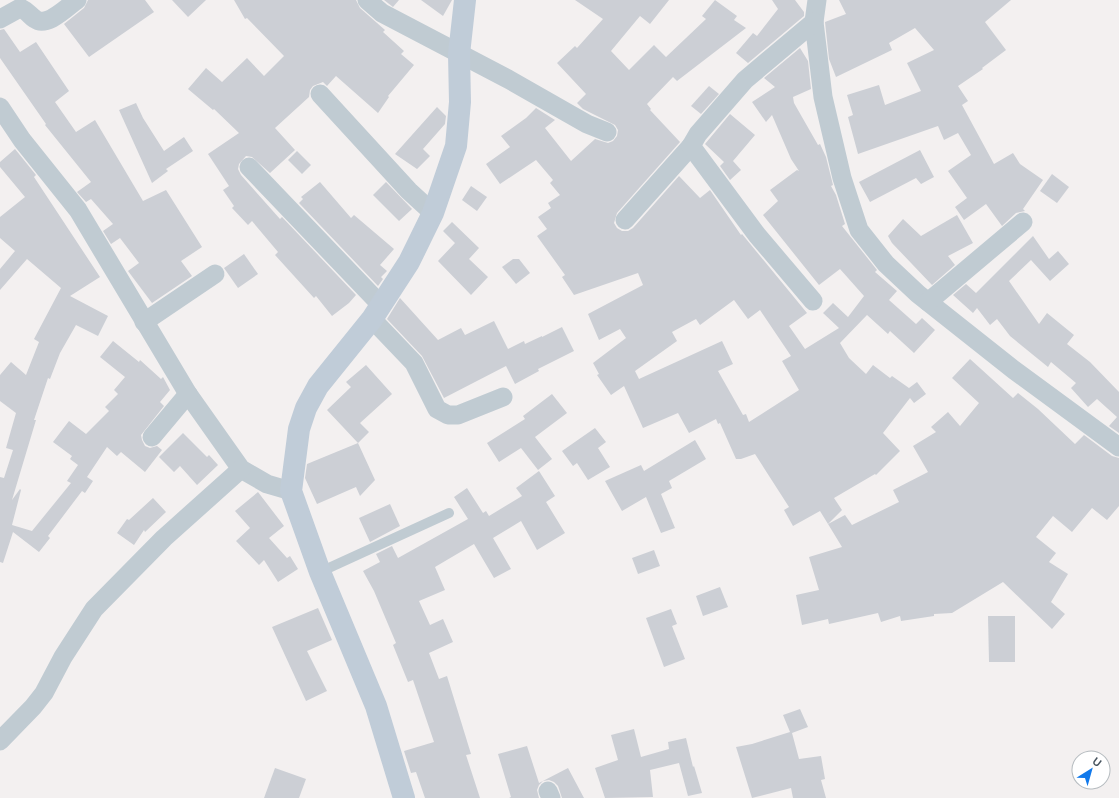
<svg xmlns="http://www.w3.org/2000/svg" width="1119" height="798" font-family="Cabin,sans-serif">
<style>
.building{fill:#cccfd5;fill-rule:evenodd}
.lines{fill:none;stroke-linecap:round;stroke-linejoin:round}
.lane{stroke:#c0cbd2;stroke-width:10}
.street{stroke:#c0cbd2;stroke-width:19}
.secondary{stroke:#c0ccd8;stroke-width:22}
</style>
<rect width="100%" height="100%" fill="#f3f0f0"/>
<g class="building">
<path d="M 88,0 L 145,0 L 154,12 L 89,57 L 64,24 L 84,8 Z"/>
<path d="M 172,0 L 206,0 L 188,17 Z"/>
<path d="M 234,0 L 356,0 L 360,8 L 385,30 L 383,32 L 404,51 L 401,54 L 414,65 L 388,96 L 389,97 L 378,113 L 336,76 L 327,86 L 323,82 L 313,86 L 310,90 L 309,97 L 275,128 L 295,150 L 270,173 L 252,157 L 246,156 L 239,164 L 238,169 L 241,175 L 280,219 L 282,217 L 356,295 L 349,303 L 332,316 L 316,296 L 314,298 L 275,255 L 278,252 L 252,221 L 248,225 L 232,208 L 234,206 L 223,190 L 229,186 L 208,154 L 239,133 L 214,109 L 213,110 L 188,89 L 206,68 L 222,82 L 247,58 L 264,76 L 284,56 L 247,18 L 245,19 Z"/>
<path d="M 384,0 L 399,0 L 393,7 Z"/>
<path d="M 421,0 L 452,0 L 443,16 Z"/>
<path d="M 575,0 L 669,0 L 650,24 L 640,16 L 611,51 L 629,70 L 654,45 L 666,57 L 706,19 L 702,16 L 715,0 L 737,16 L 734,20 L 746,28 L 677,81 L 673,77 L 647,104 L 651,109 L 650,110 L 680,142 L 617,213 L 614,223 L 617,228 L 622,231 L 628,231 L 633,228 L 679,176 L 700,198 L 710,190 L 741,235 L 742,234 L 807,313 L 789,326 L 805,349 L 839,328 L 823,313 L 833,303 L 848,317 L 864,296 L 840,269 L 819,285 L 763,215 L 778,201 L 770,190 L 797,170 L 799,171 L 791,159 L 772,115 L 766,122 L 752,102 L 775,87 L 764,78 L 800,48 L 808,61 L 811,89 L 793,97 L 794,103 L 818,145 L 820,144 L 826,157 L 833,185 L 831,186 L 836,195 L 845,224 L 842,226 L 877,270 L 875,272 L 897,291 L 889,300 L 916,324 L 922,318 L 935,330 L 914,353 L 890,331 L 888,334 L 867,315 L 840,343 L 849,358 L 866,374 L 873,365 L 890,378 L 892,376 L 909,388 L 917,382 L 926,394 L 914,403 L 910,398 L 883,433 L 900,451 L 876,475 L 875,474 L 834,498 L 842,510 L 828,524 L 820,511 L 793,526 L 784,510 L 789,507 L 755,454 L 741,459 L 736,459 L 720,423 L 718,424 L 716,419 L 689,433 L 678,413 L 643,428 L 624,386 L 611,395 L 597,375 L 599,374 L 593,363 L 626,338 L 620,329 L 599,340 L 588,314 L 643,285 L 638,273 L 574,295 L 562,277 L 565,275 L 537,236 L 547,229 L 538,217 L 551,208 L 548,203 L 560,195 L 550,183 L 553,180 L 536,160 L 500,184 L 486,164 L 510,147 L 501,136 L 526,118 L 536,108 L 555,120 L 545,128 L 571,161 L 595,139 L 608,143 L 613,141 L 617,136 L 618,130 L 615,125 L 583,109 L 577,103 L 586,94 L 557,63 L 575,46 L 577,48 L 603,19 ZM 734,300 L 748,319 L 760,310 L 791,356 L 782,361 L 799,390 L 749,422 L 746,414 L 743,415 L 718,371 L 733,364 L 722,341 L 639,379 L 635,371 L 677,341 L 672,332 L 696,319 L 700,325 Z"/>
<path d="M 772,0 L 795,0 L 804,12 L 804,16 L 748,63 L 736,53 L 753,33 L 757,36 L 778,9 Z"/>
<path d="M 839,0 L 1011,0 L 985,22 L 1006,50 L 982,68 L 983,69 L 958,86 L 968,101 L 962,105 L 994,164 L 1013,153 L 1020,164 L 1043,180 L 1023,209 L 1025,211 L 1016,213 L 1002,226 L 986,204 L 964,220 L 955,207 L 967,198 L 948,171 L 971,155 L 958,133 L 944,140 L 938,126 L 858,154 L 848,117 L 853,115 L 847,95 L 879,85 L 885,105 L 921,91 L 907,63 L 934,50 L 915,28 L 889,43 L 892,50 L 836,77 L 829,59 L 825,22 L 846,14 Z"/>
<path d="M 4,29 L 20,52 L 36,42 L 69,91 L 55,102 L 76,132 L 95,120 L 143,201 L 166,190 L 202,247 L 181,261 L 192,276 L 152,303 L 128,271 L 139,263 L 120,238 L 111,244 L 103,231 L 113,224 L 91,199 L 86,202 L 77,192 L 91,182 L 45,125 L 46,124 L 0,58 L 0,30 Z"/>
<path d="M 709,86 L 719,94 L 701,114 L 691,106 Z"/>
<path d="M 136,103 L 143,118 L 164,151 L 184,137 L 193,151 L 166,169 L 168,171 L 152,183 L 119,110 Z"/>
<path d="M 437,107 L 446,116 L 445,124 L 423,149 L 430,156 L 417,169 L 395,154 Z"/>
<path d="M 730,114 L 755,135 L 733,161 L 741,170 L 730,180 L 720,166 L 724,162 L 705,144 Z"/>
<path d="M 15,149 L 36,175 L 34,177 L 100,277 L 70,296 L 108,316 L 98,336 L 76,325 L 60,353 L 50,379 L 48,378 L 34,420 L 36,420 L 12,500 L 20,489 L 21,490 L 12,525 L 32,531 L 71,483 L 67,481 L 78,465 L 70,459 L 72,456 L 53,442 L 69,421 L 86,434 L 109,411 L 105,407 L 118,394 L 114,390 L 125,377 L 100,357 L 113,341 L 139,362 L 140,360 L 161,379 L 163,377 L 170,390 L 160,402 L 164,406 L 141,435 L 142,440 L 145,446 L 150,448 L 157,446 L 162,450 L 145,472 L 121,452 L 117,456 L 107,447 L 87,477 L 93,481 L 85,493 L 82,491 L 48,536 L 50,538 L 39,552 L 13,532 L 3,563 L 0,562 L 0,477 L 4,478 L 13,450 L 6,448 L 16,413 L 0,401 L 0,375 L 11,362 L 26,375 L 39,342 L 34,339 L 61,288 L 27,259 L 0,290 L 0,269 L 15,251 L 0,238 L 0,217 L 25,197 L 0,167 L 0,162 Z"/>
<path d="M 920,150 L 934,177 L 921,184 L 916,178 L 870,202 L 859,182 Z"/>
<path d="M 297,151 L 311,165 L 302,174 L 288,160 Z"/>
<path d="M 1052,174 L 1069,187 L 1057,203 L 1040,191 Z"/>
<path d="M 320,182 L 351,218 L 354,215 L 394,249 L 380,265 L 387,271 L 381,277 L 383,279 L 378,286 L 299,203 L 303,199 L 301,197 Z"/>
<path d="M 386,182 L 412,209 L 399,221 L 373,195 Z"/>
<path d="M 471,186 L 487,197 L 477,211 L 462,200 Z"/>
<path d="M 957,215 L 973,243 L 948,256 L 955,265 L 932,285 L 892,243 L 888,236 L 903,219 L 921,236 Z"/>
<path d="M 452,222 L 479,248 L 469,259 L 488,277 L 471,295 L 438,261 L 455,243 L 443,231 Z"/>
<path d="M 1033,236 L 1049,259 L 1058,251 L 1069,264 L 1050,281 L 1031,260 L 1009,281 L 1039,324 L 1047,313 L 1074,335 L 1067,344 L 1090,362 L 1119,392 L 1119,433 L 1109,426 L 1117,417 L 1097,399 L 1088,407 L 1071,388 L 1076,383 L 1051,362 L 1048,367 L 1010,336 L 997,319 L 990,325 L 977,308 L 973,313 L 953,295 L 966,284 L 976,293 Z"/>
<path d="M 244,254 L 258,274 L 238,288 L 224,268 Z"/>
<path d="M 513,259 L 519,259 L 530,273 L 516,284 L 502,267 Z"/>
<path d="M 400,298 L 438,340 L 461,328 L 465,335 L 494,321 L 508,349 L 524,341 L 525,344 L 542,336 L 542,337 L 562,327 L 574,351 L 538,369 L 539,371 L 515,384 L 506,366 L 444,398 L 422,356 L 387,319 Z"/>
<path d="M 970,359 L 1013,398 L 1018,393 L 1038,409 L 1075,444 L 1084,435 L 1112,456 L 1119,458 L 1119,506 L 1107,520 L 1092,508 L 1072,532 L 1053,516 L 1036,537 L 1056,553 L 1049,562 L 1068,574 L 1051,602 L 1065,614 L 1052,629 L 1003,582 L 952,613 L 934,614 L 934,616 L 901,621 L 900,616 L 881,622 L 878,613 L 829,624 L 828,619 L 802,625 L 796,595 L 819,590 L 809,557 L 842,547 L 828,524 L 845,515 L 852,525 L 899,502 L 893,490 L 928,472 L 913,446 L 936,432 L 931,427 L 948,412 L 960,426 L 979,403 L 952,378 Z"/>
<path d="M 366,365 L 392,394 L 360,423 L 369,432 L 358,443 L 327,410 L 351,387 L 346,382 Z"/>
<path d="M 552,394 L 567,413 L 535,437 L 552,459 L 538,470 L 521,448 L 499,462 L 487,443 L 525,419 L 523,416 Z"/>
<path d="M 595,428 L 606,442 L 598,448 L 610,467 L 588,480 L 577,463 L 573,466 L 562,451 Z"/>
<path d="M 183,433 L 207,457 L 209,455 L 218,465 L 197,485 L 180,466 L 174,472 L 159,457 Z"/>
<path d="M 695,440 L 706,459 L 669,481 L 672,488 L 661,494 L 675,528 L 661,533 L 646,497 L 622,511 L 605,481 L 641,465 L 644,471 Z"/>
<path d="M 358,443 L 375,480 L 360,496 L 356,487 L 317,504 L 305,478 L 307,464 Z"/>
<path d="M 539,471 L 555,496 L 546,502 L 565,533 L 537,550 L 521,521 L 493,538 L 511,569 L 494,578 L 474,544 L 435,567 L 445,590 L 419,601 L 430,625 L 443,619 L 453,642 L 429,653 L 439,679 L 447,676 L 471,754 L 466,755 L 480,798 L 425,798 L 416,772 L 411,773 L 404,751 L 434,742 L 413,680 L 408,682 L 393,645 L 396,643 L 374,591 L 363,571 L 380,562 L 376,554 L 392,546 L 398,558 L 468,519 L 454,497 L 467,488 L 483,513 L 486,511 L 489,516 L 522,496 L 516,488 Z"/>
<path d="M 258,492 L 284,526 L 269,538 L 287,558 L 290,556 L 298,569 L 278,582 L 264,560 L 259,565 L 236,541 L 250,528 L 235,511 Z"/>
<path d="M 153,498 L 166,512 L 145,532 L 144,530 L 134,545 L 117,533 L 127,519 L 129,520 Z"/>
<path d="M 390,504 L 400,526 L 370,542 L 359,518 Z"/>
<path d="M 654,550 L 660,566 L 638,574 L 632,558 Z"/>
<path d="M 720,587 L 728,607 L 703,616 L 696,596 Z"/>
<path d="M 318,608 L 332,640 L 307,651 L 327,691 L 306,701 L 272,627 Z"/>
<path d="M 671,609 L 677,624 L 672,626 L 685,659 L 664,667 L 646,618 Z"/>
<path d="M 988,616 L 1015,616 L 1015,662 L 989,662 Z"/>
<path d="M 800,709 L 808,727 L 792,733 L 799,759 L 821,756 L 825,779 L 821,780 L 826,798 L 793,798 L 791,788 L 752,798 L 736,747 L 752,744 L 790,732 L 783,715 Z"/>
<path d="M 634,729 L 641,757 L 669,749 L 668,742 L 686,738 L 693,767 L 694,766 L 702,793 L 688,796 L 679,763 L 650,770 L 653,797 L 605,798 L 595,768 L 618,760 L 611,735 Z"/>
<path d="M 527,746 L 539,783 L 568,768 L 584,798 L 562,798 L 558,786 L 554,782 L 549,780 L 543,781 L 539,785 L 537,790 L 539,798 L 509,798 L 511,797 L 498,754 Z"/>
<path d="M 275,768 L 306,779 L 299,798 L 264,798 Z"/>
</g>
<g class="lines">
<path class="lane" d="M 320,572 L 449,513"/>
<g class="street">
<path d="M 367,0 L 382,13 L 508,79 L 587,124 L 607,132"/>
<path d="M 817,0 L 814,22 L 823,97 L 842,178 L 859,230 L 886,264 L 918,294 L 1014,370 L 1119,447"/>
<path d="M 0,19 L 20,8 C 27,10 30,16 35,19 C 47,28 67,7 77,0"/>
<path d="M 320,94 L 409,191 L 433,213"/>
<path d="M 0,107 L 22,140 L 78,210 L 188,394 L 241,469 L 267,484 L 291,491"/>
<path d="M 249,167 L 380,304"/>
<path d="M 625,220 L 691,146"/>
<path d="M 813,301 L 757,235 L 691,146 L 698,134 L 745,80 L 814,22"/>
<path d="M 928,302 L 1023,222"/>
<path d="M 372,319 L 414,363 L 437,409 L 448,415 L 458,415 L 503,397"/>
<path d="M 144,322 L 215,274"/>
<path d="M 152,437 L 188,394"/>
<path d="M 0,741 L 33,707 L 44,693 L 63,657 L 94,609 L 164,538 L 241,469"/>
<path d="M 548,791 L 551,798"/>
</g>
<path class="secondary" d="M 404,798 L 376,706 L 320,572 L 291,491 L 299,429 L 306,408 L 318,386 L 372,319 L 409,262 L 433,213 L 456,146 L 460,102 L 459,54 L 465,0"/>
</g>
<g transform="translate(1091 770) rotate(37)"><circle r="19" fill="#ffffff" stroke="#b5bbbf"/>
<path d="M0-3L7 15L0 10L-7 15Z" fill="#1179eb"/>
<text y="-6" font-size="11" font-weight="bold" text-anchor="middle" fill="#47545f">U</text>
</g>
</svg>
